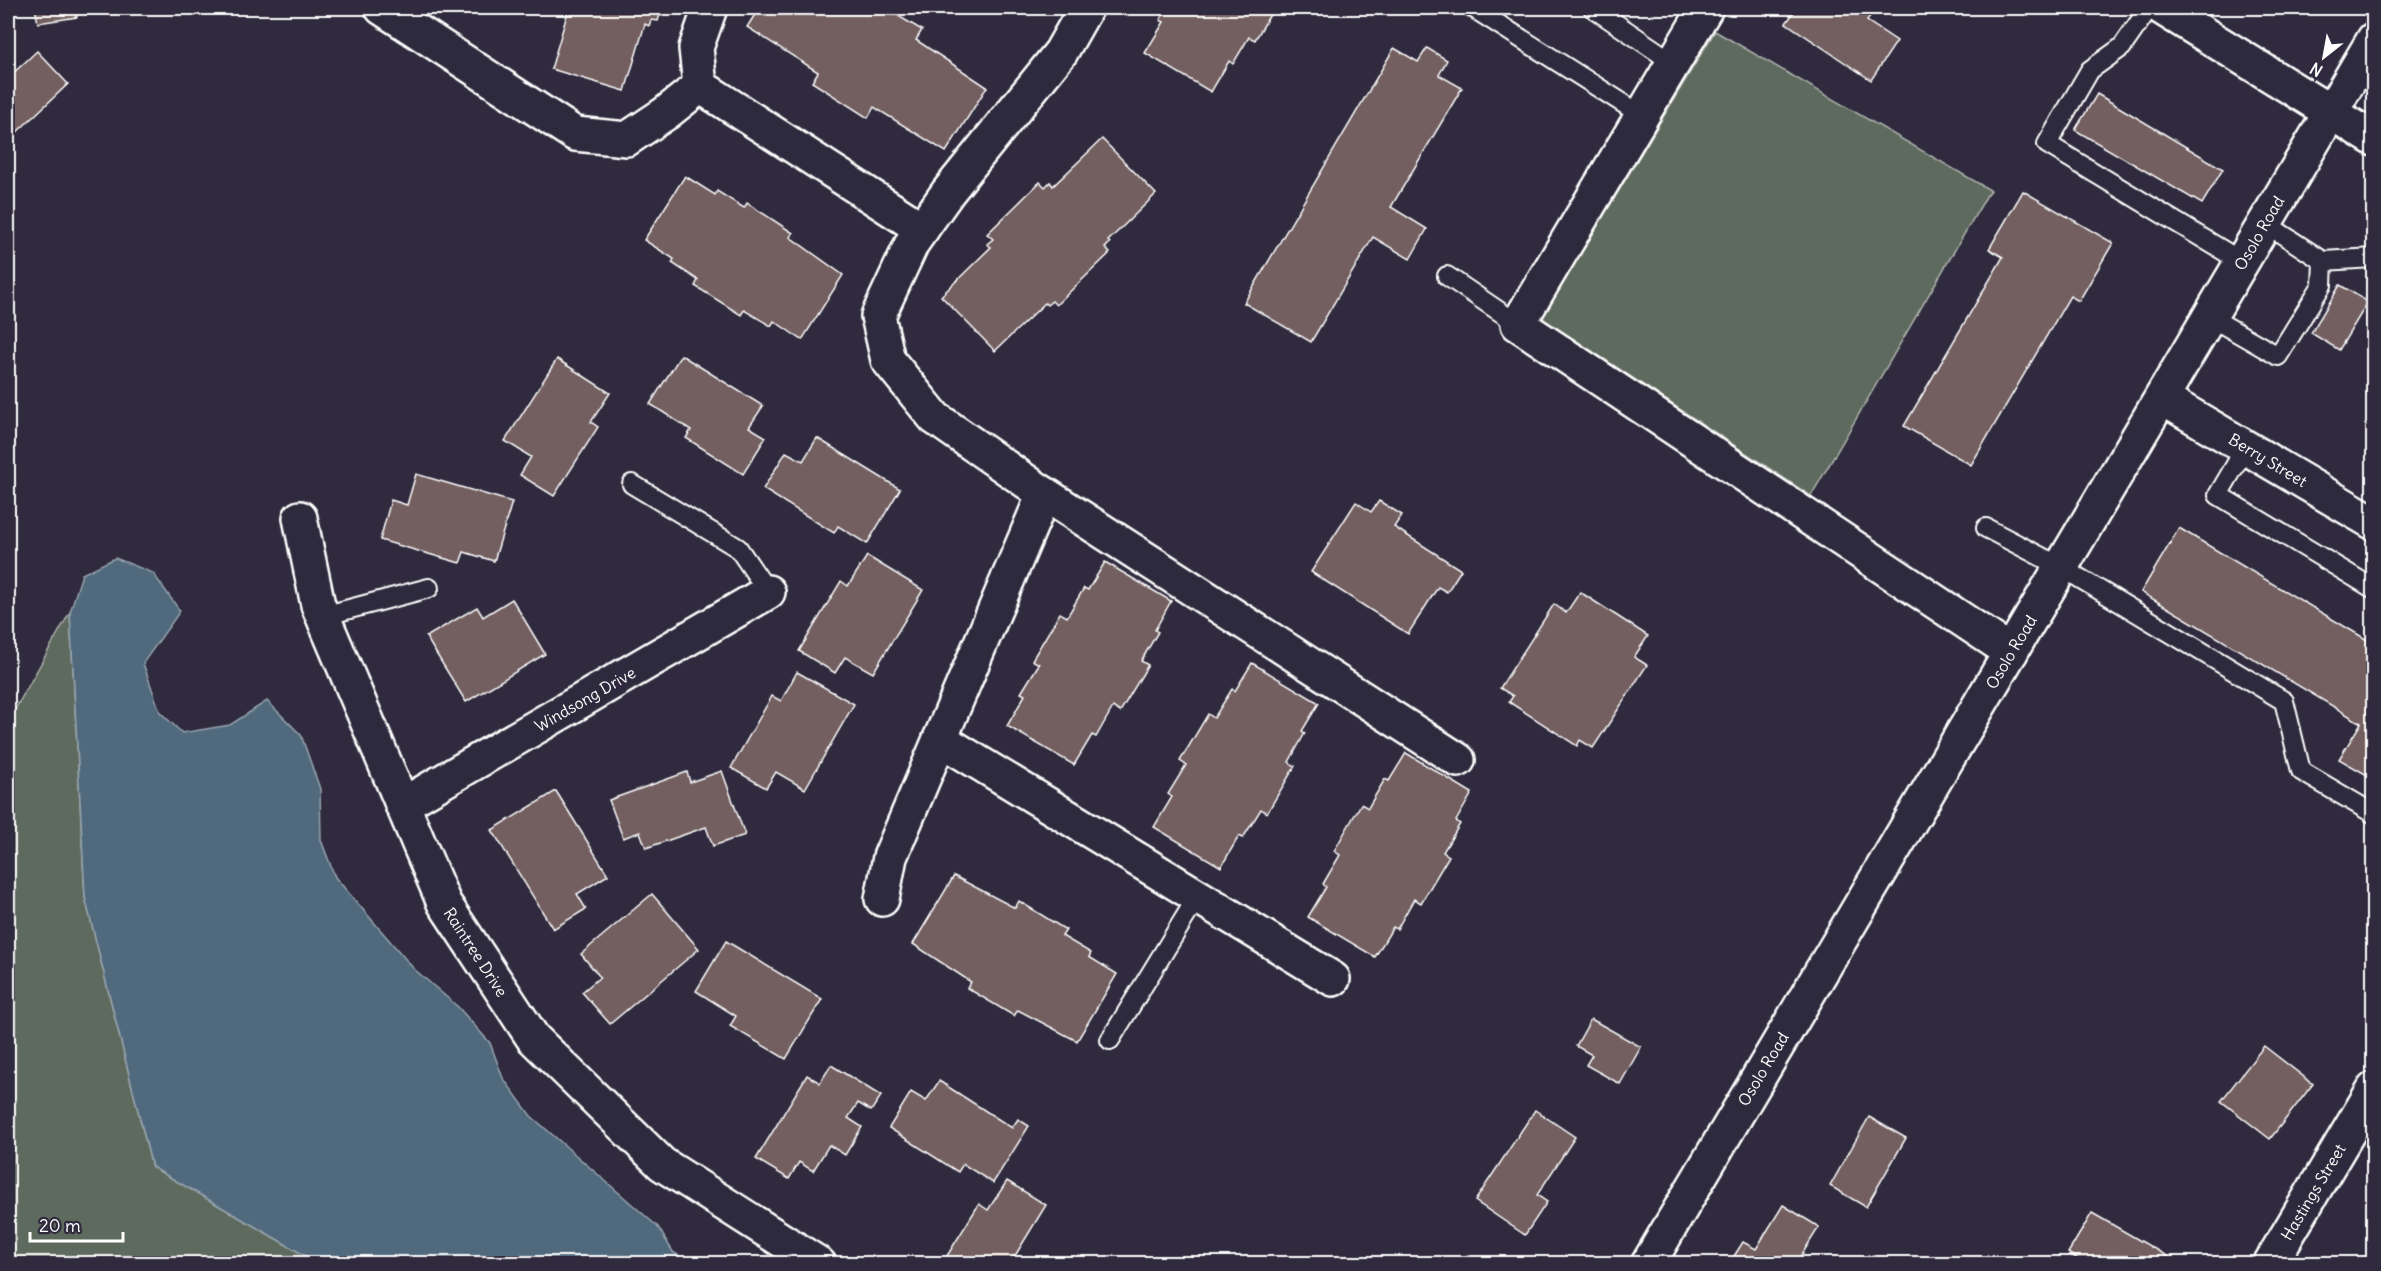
<svg xmlns="http://www.w3.org/2000/svg" width="2381" height="1271" font-family="Delius,sans-serif">
<style>
.green{fill:#5f6a5f;stroke:#afb4af;stroke-width:1.5}
.water{fill:#51697c;stroke:#97a5b0;stroke-width:1.5}
.building{fill:#735e61;stroke:#fff;stroke-width:1.5}
.lines{fill:none;stroke-linecap:round;stroke-linejoin:round}
.service-casing{stroke:#fff;stroke-width:22}
.minor-casing{stroke:#fff;stroke-width:38}
.tertiary-casing{stroke:#fff;stroke-width:38}
.secondary-casing{stroke:#fff;stroke-width:38}
.service{stroke:#2f2a3d;stroke-width:18}
.minor{stroke:#2f2a3d;stroke-width:33}
.tertiary{stroke:#2f2a3d;stroke-width:33}
.secondary{stroke:#2f2a3d;stroke-width:33}
.labels{text-anchor:middle;stroke-width:5;stroke-linejoin:round;paint-order:stroke}
.street-label{font-size:16px;fill:#fff;stroke:#2f2a3d}
</style>
<rect width="100%" height="100%" fill="#2f2a3d"/>
<filter id="ink" filterUnits="userSpaceOnUse"><feTurbulence type="fractalNoise" baseFrequency=".0167" numOctaves="2"/><feDisplacementMap in="SourceGraphic" scale="12" xChannelSelector="R" yChannelSelector="G"/><feConvolveMatrix kernelMatrix="1 2 1 2 8 2 1 2 1" color-interpolation-filters="sRGB"/></filter>
<g filter="url(#ink)">
<g class="green">
<path d="M 1715,31 L 1990,190 L 1811,496 L 1542,318 Z"/>
<path d="M 70,612 L 85,897 L 152,1167 L 318,1263 L 8,1264 L 8,722 Z"/>
</g>
<path class="water" d="M 115,558 L 153,573 L 180,611 L 143,663 L 160,712 L 182,733 L 230,725 L 267,701 L 301,735 L 320,789 L 321,840 L 335,877 L 414,969 L 458,1007 L 490,1043 L 503,1078 L 531,1116 L 658,1227 L 673,1252 L 690,1263 L 318,1263 L 152,1167 L 85,897 L 70,612 L 82,574 Z"/>
<g class="building">
<path d="M 35,8 L 76,8 L 77,17 L 38,23 Z"/>
<path d="M 569,8 L 662,8 L 658,21 L 651,20 L 649,26 L 645,24 L 625,91 L 551,69 Z"/>
<path d="M 759,8 L 885,8 L 922,30 L 916,40 L 987,87 L 946,152 L 874,107 L 868,118 L 812,82 L 818,72 L 747,27 Z"/>
<path d="M 1167,8 L 1274,8 L 1255,40 L 1249,37 L 1233,64 L 1229,61 L 1211,92 L 1145,53 L 1164,22 L 1160,20 Z"/>
<path d="M 1797,8 L 1857,8 L 1870,16 L 1867,21 L 1897,41 L 1871,80 L 1786,23 Z"/>
<path d="M 1394,48 L 1418,62 L 1427,48 L 1447,60 L 1439,75 L 1462,88 L 1391,207 L 1427,229 L 1410,259 L 1373,237 L 1311,342 L 1244,303 Z"/>
<path d="M 37,51 L 68,84 L 16,133 L 8,125 L 8,78 Z"/>
<path d="M 2097,94 L 2223,169 L 2202,204 L 2075,130 Z"/>
<path d="M 1102,139 L 1156,194 L 1108,241 L 1110,243 L 1105,248 L 1110,253 L 1056,305 L 1052,301 L 1047,305 L 1045,303 L 995,351 L 941,296 L 991,247 L 987,244 L 993,239 L 987,234 L 1040,182 L 1045,187 L 1050,182 L 1053,186 Z"/>
<path d="M 685,176 L 715,195 L 717,191 L 744,208 L 747,203 L 793,233 L 790,237 L 843,275 L 802,340 L 774,321 L 771,326 L 744,310 L 741,315 L 695,286 L 698,280 L 672,263 L 674,259 L 644,240 Z"/>
<path d="M 2023,191 L 2113,243 L 2079,301 L 2070,296 L 1971,465 L 1904,426 L 2003,257 L 1989,249 Z"/>
<path d="M 2340,285 L 2368,302 L 2339,350 L 2311,333 Z"/>
<path d="M 681,355 L 763,406 L 749,427 L 766,437 L 743,474 L 686,438 L 691,430 L 650,404 Z"/>
<path d="M 557,359 L 610,393 L 591,422 L 598,427 L 554,496 L 520,475 L 531,457 L 505,441 Z"/>
<path d="M 817,438 L 900,489 L 867,544 L 838,526 L 834,533 L 763,489 L 786,452 L 803,461 Z"/>
<path d="M 416,474 L 512,502 L 494,561 L 464,552 L 460,563 L 380,540 L 391,500 L 407,505 Z"/>
<path d="M 1379,501 L 1402,515 L 1394,527 L 1461,570 L 1447,592 L 1438,587 L 1408,634 L 1311,572 L 1356,502 L 1371,512 Z"/>
<path d="M 2179,528 L 2374,644 L 2374,779 L 2339,759 L 2361,723 L 2141,592 Z"/>
<path d="M 867,556 L 923,590 L 873,673 L 845,657 L 835,673 L 799,651 L 841,581 L 848,586 Z"/>
<path d="M 1105,562 L 1171,601 L 1155,630 L 1158,632 L 1141,661 L 1148,665 L 1120,712 L 1113,707 L 1096,737 L 1092,735 L 1074,765 L 1007,726 L 1025,695 L 1021,693 L 1039,664 L 1032,660 L 1060,613 L 1067,617 L 1084,588 L 1088,590 Z"/>
<path d="M 1580,592 L 1648,636 L 1634,657 L 1647,665 L 1593,748 L 1580,740 L 1577,746 L 1509,702 L 1513,696 L 1500,688 L 1554,604 L 1566,613 Z"/>
<path d="M 512,599 L 545,654 L 466,702 L 426,637 L 477,607 L 483,617 Z"/>
<path d="M 1252,663 L 1319,703 L 1302,731 L 1305,733 L 1289,762 L 1295,766 L 1267,813 L 1261,809 L 1243,838 L 1239,836 L 1221,867 L 1154,827 L 1172,797 L 1168,794 L 1186,765 L 1180,761 L 1208,714 L 1214,718 L 1232,689 L 1235,691 Z"/>
<path d="M 797,672 L 854,704 L 805,789 L 776,772 L 766,788 L 731,768 L 772,696 L 781,701 Z"/>
<path d="M 1406,753 L 1472,793 L 1456,821 L 1460,824 L 1443,852 L 1449,856 L 1421,903 L 1414,899 L 1397,929 L 1393,927 L 1375,957 L 1308,917 L 1326,887 L 1323,884 L 1340,855 L 1334,851 L 1361,804 L 1368,808 L 1385,779 L 1389,781 Z"/>
<path d="M 722,771 L 745,835 L 713,846 L 706,827 L 646,848 L 640,832 L 623,838 L 609,800 L 687,772 L 690,782 Z"/>
<path d="M 556,791 L 608,875 L 577,894 L 586,909 L 553,929 L 492,830 Z"/>
<path d="M 954,876 L 1015,908 L 1019,901 L 1066,930 L 1062,936 L 1091,953 L 1089,957 L 1117,974 L 1077,1041 L 1018,1010 L 1014,1016 L 967,988 L 971,982 L 913,944 Z"/>
<path d="M 652,894 L 699,949 L 610,1024 L 582,992 L 600,977 L 581,954 Z"/>
<path d="M 726,941 L 822,999 L 786,1059 L 730,1026 L 736,1016 L 696,991 Z"/>
<path d="M 1591,1019 L 1641,1047 L 1620,1084 L 1586,1065 L 1592,1055 L 1576,1046 Z"/>
<path d="M 2264,1046 L 2313,1084 L 2270,1139 L 2221,1101 Z"/>
<path d="M 831,1065 L 881,1096 L 871,1111 L 858,1103 L 848,1118 L 862,1127 L 845,1155 L 829,1145 L 813,1171 L 799,1162 L 789,1179 L 756,1159 L 807,1075 L 820,1083 Z"/>
<path d="M 939,1081 L 1012,1128 L 1018,1119 L 1029,1126 L 993,1183 L 963,1164 L 958,1172 L 889,1128 L 911,1092 L 926,1101 Z"/>
<path d="M 1535,1110 L 1575,1137 L 1537,1195 L 1547,1202 L 1525,1235 L 1475,1201 Z"/>
<path d="M 1869,1117 L 1906,1138 L 1866,1207 L 1830,1186 Z"/>
<path d="M 1007,1181 L 1046,1205 L 1010,1264 L 942,1264 L 979,1204 L 988,1210 Z"/>
<path d="M 1783,1205 L 1819,1227 L 1796,1264 L 1729,1264 L 1743,1242 L 1756,1249 Z"/>
<path d="M 2092,1213 L 2167,1256 L 2163,1264 L 2086,1264 L 2068,1253 Z"/>
</g>
<g class="lines">
<defs>
<g id="service">
<path d="M 1473,8 L 1643,116"/>
<path d="M 1593,8 L 1674,63"/>
<path d="M 2149,8 L 2122,47 L 2090,70 L 2047,144 L 2242,262"/>
<path d="M 2265,223 L 2323,261 L 2374,258"/>
<path d="M 1447,276 L 1518,324"/>
<path d="M 2210,317 L 2278,356 L 2322,285 L 2323,261"/>
<path d="M 2246,447 L 2218,495 L 2374,589"/>
<path d="M 632,484 L 738,548 L 768,592"/>
<path d="M 1986,528 L 2061,567 L 2284,701 L 2301,771 L 2374,814"/>
<path d="M 323,616 L 429,588"/>
<path d="M 1110,1040 L 1198,896"/>
</g>
<g id="minor">
<path d="M 382,8 L 575,134 L 627,139 L 666,113 L 700,86 L 922,229"/>
<path d="M 1086,8 L 1061,52 L 948,192 L 912,243 L 878,316 L 888,360 L 935,418 L 1037,489 L 1458,760"/>
<path d="M 1706,8 L 1518,324 L 2011,652"/>
<path d="M 700,86 L 696,48 L 710,8"/>
<path d="M 2162,398 L 2374,523"/>
<path d="M 300,518 L 318,605 L 444,903 L 533,1038 L 662,1164 L 819,1264"/>
<path d="M 940,739 L 1333,979"/>
<path d="M 402,805 L 768,592"/>
<path d="M 882,899 L 890,857 L 1044,494"/>
<path d="M 2270,1264 L 2374,1089"/>
</g>
<path id="tertiary" d="M 1648,1264 L 2374,39"/>
<path id="secondary" d="M 2162,8 L 2374,139"/>
</defs>
<use href="#service" class="service-casing"/>
<use href="#minor" class="minor-casing"/>
<use href="#tertiary" class="tertiary-casing"/>
<use href="#secondary" class="secondary-casing"/>
<use href="#service" class="service"/>
<use href="#minor" class="minor"/>
<use href="#tertiary" class="tertiary"/>
<use href="#secondary" class="secondary"/>
</g>
</g>
<g class="labels">
<g class="street-label">
<text transform="translate(2259 233) rotate(-60)" y="6">Osolo Road</text>
<text transform="translate(2268 460) rotate(31)" y="6">Berry Street</text>
<text transform="translate(2011 652) rotate(-59)" y="6">Osolo Road</text>
<text transform="translate(585 699) rotate(-30)" y="6">Windsong Drive</text>
<text transform="translate(476 952) rotate(57)" y="6">Raintree Drive</text>
<text transform="translate(1763 1069) rotate(-59)" y="6">Osolo Road</text>
<text transform="translate(2313 1192) rotate(-59)" y="6">Hastings Street</text>
</g>
</g>
<rect width="2381" height="1271" fill="none" stroke="#2f2a3d" stroke-width="30"/>
<rect x="15" y="15" width="2351" height="1241" fill="none" stroke="#fff" stroke-width="2" filter="url(#ink)"/>
<g transform="translate(2324 57) rotate(211)" stroke="#2f2a3d" stroke-width="4.5" paint-order="stroke">
<path d="M0-4.5L10 22L0 15L-10 22Z" fill="#ffffff"/>
<text y="-9" font-size="16" font-weight="bold" text-anchor="middle" fill="#ffffff">N</text>
</g>
<path d="M30 1232v9h93v-9" fill="none" stroke="#ffffff" stroke-width="3"/>
<text x="39" y="1232" font-size="18" fill="#ffffff" stroke="#2f2a3d" stroke-width="4.5" paint-order="stroke">20 m</text>
</svg>
